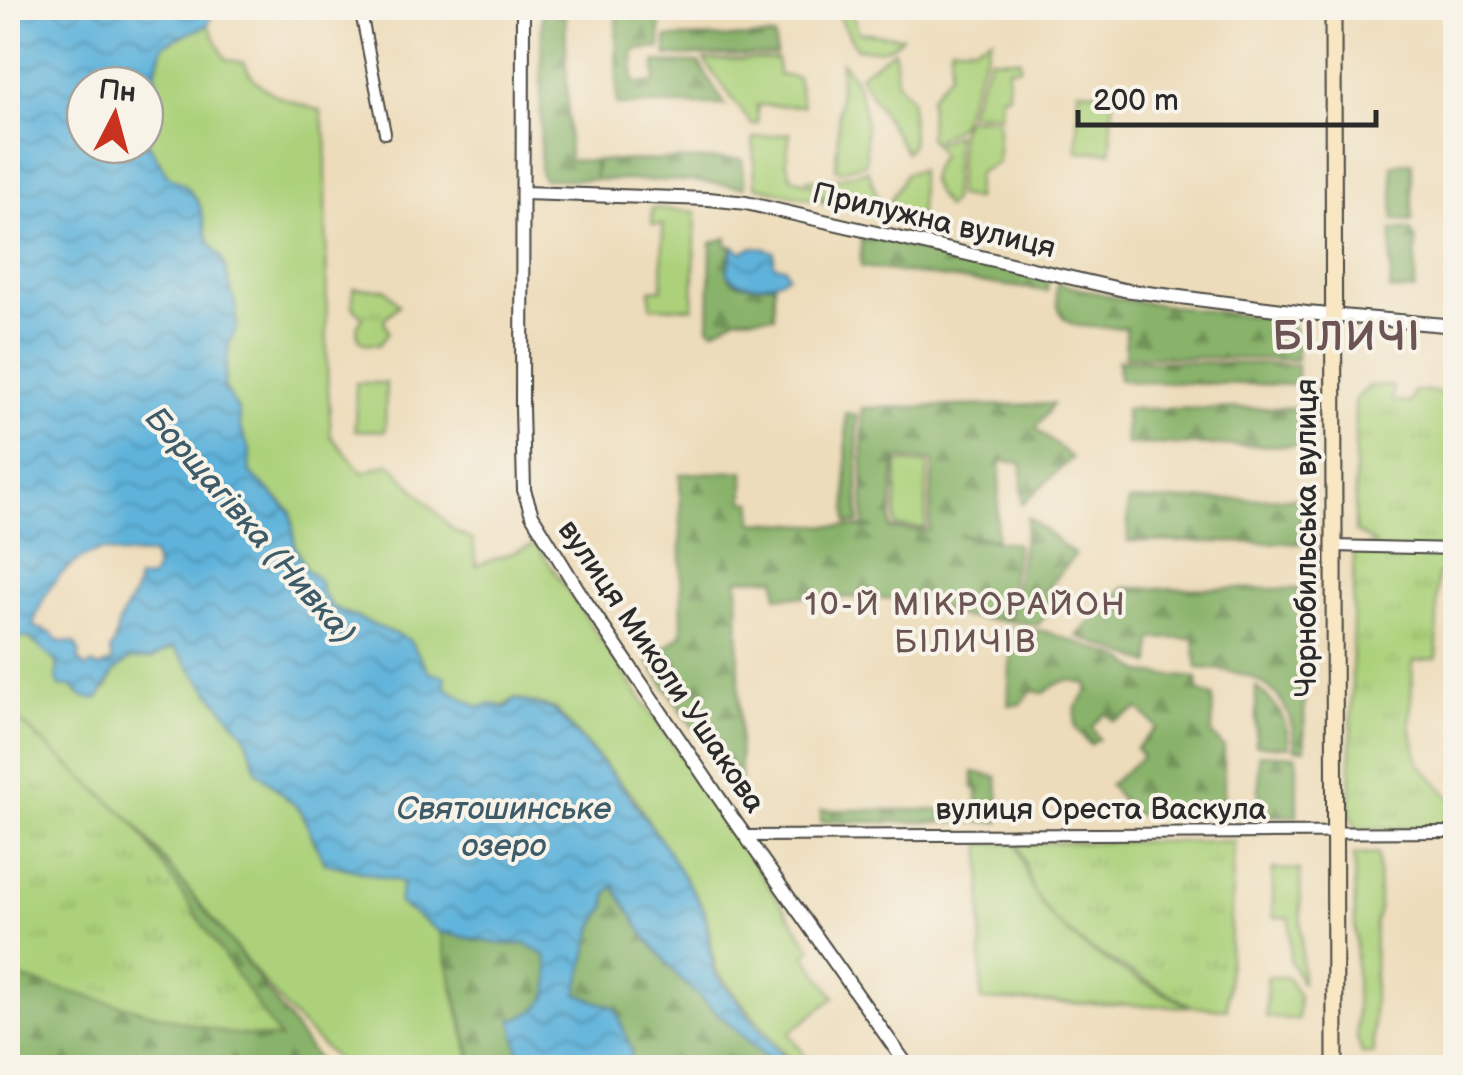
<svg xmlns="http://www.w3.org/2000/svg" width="1463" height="1075" font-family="'Balsamiq Sans',sans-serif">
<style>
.green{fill:#acd17a;stroke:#6c7e52;stroke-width:2.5}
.forest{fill:url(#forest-firs);stroke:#5a6f4a;stroke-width:2.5;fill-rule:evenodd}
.park{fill:url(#park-tufts);stroke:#6c7e52;stroke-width:2.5}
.water{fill:url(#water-waves);stroke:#446f83;stroke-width:2.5;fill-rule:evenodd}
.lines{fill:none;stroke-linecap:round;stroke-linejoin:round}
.minor-casing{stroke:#484640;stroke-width:14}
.tertiary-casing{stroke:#484640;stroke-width:16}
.secondary-casing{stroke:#484640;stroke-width:19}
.minor{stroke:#fff;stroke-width:10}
.tertiary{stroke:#fff;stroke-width:12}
.secondary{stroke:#f9e7c3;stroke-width:15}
.labels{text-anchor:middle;stroke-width:8;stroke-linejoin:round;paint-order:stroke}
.street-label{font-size:30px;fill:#2b2b2b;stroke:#f7f3e8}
.water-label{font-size:32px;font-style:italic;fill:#3d5b69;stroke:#f7f3e8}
.neighbourhood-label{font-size:32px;letter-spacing:2.5px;fill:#6b5453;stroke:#f7f3e8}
.district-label{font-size:40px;font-weight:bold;letter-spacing:2.5px;fill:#6b5453;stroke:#f7f3e8}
</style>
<defs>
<pattern id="forest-firs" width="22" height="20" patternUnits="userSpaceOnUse" patternTransform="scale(2.5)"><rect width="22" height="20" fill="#89b36a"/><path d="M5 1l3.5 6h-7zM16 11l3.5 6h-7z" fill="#709257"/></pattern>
<pattern id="park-tufts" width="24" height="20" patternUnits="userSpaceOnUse" patternTransform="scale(2.5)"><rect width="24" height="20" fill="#acd17a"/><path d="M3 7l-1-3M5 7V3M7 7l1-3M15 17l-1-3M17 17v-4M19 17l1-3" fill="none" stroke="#94b46a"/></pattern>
<pattern id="water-waves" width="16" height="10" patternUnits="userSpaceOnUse" patternTransform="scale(2.5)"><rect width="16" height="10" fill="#5eb3db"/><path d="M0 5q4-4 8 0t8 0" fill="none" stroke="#4e92b2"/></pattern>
</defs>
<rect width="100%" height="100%" fill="#f7f3e8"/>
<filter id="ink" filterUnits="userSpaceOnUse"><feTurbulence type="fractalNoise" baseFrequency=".01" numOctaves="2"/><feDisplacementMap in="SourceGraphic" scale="20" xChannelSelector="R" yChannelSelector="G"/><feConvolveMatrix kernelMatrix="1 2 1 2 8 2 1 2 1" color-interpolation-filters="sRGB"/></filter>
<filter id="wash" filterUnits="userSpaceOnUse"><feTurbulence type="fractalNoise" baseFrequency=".0048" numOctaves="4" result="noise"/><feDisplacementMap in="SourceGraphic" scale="40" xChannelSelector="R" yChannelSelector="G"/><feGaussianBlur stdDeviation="2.25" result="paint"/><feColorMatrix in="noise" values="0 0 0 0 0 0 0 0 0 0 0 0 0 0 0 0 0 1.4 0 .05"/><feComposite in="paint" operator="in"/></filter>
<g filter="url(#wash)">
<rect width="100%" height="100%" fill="#eddcba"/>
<g class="green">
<path d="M 835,8 L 850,8 L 859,32 L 902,37 C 889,53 875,51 856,48 Z"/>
<path d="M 208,25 L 226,59 L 244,63 C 258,95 290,101 321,111 C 322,130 329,136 326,157 L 327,368 L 331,436 L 363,473 L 390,463 L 454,531 L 473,540 L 476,566 L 536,544 L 812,949 L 805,955 L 835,997 L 789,1033 L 813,1067 L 795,1067 L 716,970 L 705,910 L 633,796 L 554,708 L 514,698 L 505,706 L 492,704 L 479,708 L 446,688 L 444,682 L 430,673 L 409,640 L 332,607 L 322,592 L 319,580 L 307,571 L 300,557 L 295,546 L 291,511 L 249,472 L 250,451 L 240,427 L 238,410 L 224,387 L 229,344 L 237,326 L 236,308 L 223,260 L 209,242 L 199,203 L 185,185 L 167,175 L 145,138 L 157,93 L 155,72 L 164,44 Z"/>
<path d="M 992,38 L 959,126 L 932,142 L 929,138 L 930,97 L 950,73 L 951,46 L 975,46 Z"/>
<path d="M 894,50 L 897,82 L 911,99 L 912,144 L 906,152 L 859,75 Z"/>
<path d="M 990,58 L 1020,59 L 1020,67 L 1008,68 L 1008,95 L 1001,96 L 1000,114 L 968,113 Z"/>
<path d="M 777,59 L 778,75 L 797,77 L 803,106 L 757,105 L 758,123 L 752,125 L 704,60 Z"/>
<path d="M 841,62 C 868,89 866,127 866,163 L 839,171 L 836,169 Z"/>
<path d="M 1078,90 L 1113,92 L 1111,152 L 1077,151 Z"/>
<path d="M 966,118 L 998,118 L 998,163 L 977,173 L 975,199 L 957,196 L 960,132 Z"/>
<path d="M 790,133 L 786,162 L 792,177 L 809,184 L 807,180 L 838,178 L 868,170 L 878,198 L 867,211 L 829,203 L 812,186 L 826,203 L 755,186 L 753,138 Z"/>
<path d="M 956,134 L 952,201 L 946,208 C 931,185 923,180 941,155 L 934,145 Z"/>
<path d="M 920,170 L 920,220 L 884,212 L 906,173 Z"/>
<path d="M 652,208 L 696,212 L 693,308 L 651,307 L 650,290 L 662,289 L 663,225 L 652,224 Z"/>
<path d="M 356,383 L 386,383 L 385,431 L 355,430 Z"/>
<path d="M 898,462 L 928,464 L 925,528 L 895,526 Z"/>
<path d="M 8,638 L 29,638 L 59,664 L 59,671 L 79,695 L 106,690 L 114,672 L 130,659 L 151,659 L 173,647 L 246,736 L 257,771 L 300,810 L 324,863 L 402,882 L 399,904 L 440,932 L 472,1067 L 344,1067 L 290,1014 L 134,823 L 8,711 Z"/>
<path d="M 982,843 L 1017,843 C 1023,859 1026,879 1035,894 C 1068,948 1136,978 1190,1007 L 981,1000 Z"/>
<path d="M 1378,854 L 1379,910 L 1375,923 L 1373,1054 L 1362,1053 L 1357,1039 L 1354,855 Z"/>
<path d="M 1273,869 L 1300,870 L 1302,984 L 1290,960 L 1290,918 L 1273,917 Z"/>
<path d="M 1267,977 L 1287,977 L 1299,996 L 1298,1020 L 1266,1017 Z"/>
</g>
<g class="forest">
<path d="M 542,8 L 565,8 L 569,160 L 594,161 L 595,177 L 596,161 L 742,159 L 745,187 L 692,181 L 543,179 L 540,171 Z"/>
<path d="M 616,8 L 660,8 L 660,48 L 633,50 L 634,83 L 655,83 L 655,62 L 699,63 L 725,105 L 617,105 Z"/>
<path d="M 775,37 L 776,55 L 666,56 L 666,38 Z"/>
<path d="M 1412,162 L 1412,221 L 1394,220 L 1392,165 Z"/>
<path d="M 1392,230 L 1410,230 L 1416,240 L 1415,291 L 1390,290 Z"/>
<path d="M 861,235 L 1048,280 L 1047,291 L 861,267 Z"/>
<path d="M 727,238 L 727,246 L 733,246 C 716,290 741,285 774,284 L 774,316 L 738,317 L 714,330 L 709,327 L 711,243 Z"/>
<path d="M 1057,283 L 1126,300 L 1281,320 C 1301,329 1297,341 1296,360 L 1125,356 L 1126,328 C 1084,325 1053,337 1057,283 Z"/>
<path d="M 1118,360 L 1297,365 L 1297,385 L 1136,382 L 1119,380 Z"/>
<path d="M 1053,404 L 1036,429 L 1072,458 L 1022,504 L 1022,463 L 1001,461 L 996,539 L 958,535 L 1017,544 L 1006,621 L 962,617 L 917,599 L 777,596 L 776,578 L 738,579 L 740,783 L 734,786 L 648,662 L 682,634 L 680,474 L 744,471 L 744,501 L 753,502 L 753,522 L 874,528 L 864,526 L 862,408 ZM 896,458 L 933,461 L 929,531 L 890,529 Z"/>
<path d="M 1299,408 L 1300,446 L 1126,444 L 1125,409 Z"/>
<path d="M 846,413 L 857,415 L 859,523 L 847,523 Z"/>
<path d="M 1301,498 L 1302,543 L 1128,541 L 1128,501 Z"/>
<path d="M 1028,517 L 1075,555 L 1043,593 L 1054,605 L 1038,625 L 1009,621 Z"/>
<path d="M 1123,588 L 1302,589 L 1305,749 L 1295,749 C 1292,685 1253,670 1197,668 L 1194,638 L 1152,639 L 1151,664 L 1077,636 Z"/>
<path d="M 1012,628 L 1044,631 L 1122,658 L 1143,673 L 1197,678 L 1198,691 L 1213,697 L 1212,735 L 1224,747 L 1224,815 L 1134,814 L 1109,785 L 1142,757 L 1136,748 L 1157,728 L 1139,709 L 1114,721 L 1106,713 L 1092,727 L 1099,739 L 1090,745 L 1075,727 L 1076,707 L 1086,694 L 1088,685 C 1068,676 1060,681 1044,693 L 1032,691 L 1021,704 L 1008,705 Z"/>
<path d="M 1256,687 C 1277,704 1288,719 1289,747 L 1256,745 Z"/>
<path d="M 8,711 L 134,823 L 237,950 L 323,1067 L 8,1067 Z"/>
<path d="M 1259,754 L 1297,756 L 1297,816 L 1259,816 Z"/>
<path d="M 973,772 L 997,777 L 1000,822 L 821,822 L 821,810 L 977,810 L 977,789 L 973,788 Z"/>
<path d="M 614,885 L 644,935 L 682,981 L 776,1067 L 629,1067 L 632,1051 L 615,1008 L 577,994 L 594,926 L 606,907 L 607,893 Z"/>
<path d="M 440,932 L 500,944 L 527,944 L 546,956 L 551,981 L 548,997 L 532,1014 L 518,1049 L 528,1067 L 474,1067 Z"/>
</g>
<g class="park">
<path d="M 353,288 L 385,289 L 399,305 L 384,319 L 388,333 L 379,345 L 364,344 C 355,336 355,326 363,317 L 353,307 Z"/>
<path d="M 1369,386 L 1393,386 L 1393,402 L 1410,403 L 1414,391 L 1455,393 L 1455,574 L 1437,574 L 1437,658 L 1413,661 L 1410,726 L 1419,763 L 1455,803 L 1455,829 L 1356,828 L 1350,814 L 1354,551 L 1376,544 L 1355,532 L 1355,400 Z"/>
<path d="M 8,711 L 134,823 L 280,1039 L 226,1033 L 8,975 Z"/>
<path d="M 1234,841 L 1227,1009 L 1193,1007 L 1087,947 L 1054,920 L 1033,891 L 1018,843 Z"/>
</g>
<g class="water">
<path d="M 8,8 L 214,8 L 208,25 L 164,44 L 155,72 L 157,93 L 145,138 L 167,175 L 185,185 L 199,203 L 209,242 L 223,260 L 236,308 L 237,326 L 229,344 L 224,387 L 238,410 L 240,427 L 250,451 L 249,472 L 291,512 L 295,546 L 300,557 L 307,571 L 319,580 L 322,592 L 332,607 L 409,640 L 430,673 L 445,676 L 446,688 L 479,707 L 492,704 L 506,708 L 515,699 L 554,710 L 623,787 L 665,846 L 704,910 L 714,972 L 791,1067 L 777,1067 L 682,981 L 644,935 L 614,886 L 607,893 L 606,907 L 594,926 L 577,994 L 615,1008 L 632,1051 L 629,1067 L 528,1067 L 518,1049 L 512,1020 C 550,1009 554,992 546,956 L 527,944 L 500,944 L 440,932 L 399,903 L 402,882 L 325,863 L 300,810 L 257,771 L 246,736 L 173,647 L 151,659 L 130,659 L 114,672 L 99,698 C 87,701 80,696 72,686 L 61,687 L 56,678 L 58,664 L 30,638 L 8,638 ZM 85,85 L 145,85 L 145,145 L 85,145 ZM 100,550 L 119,554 L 153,555 L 156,568 L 151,578 L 138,579 C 136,595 128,604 121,618 C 115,630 117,642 110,651 L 113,662 L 98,668 L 93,664 L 85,668 L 78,658 L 80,653 L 75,643 L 58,641 L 53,634 L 33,626 C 44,589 63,563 100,550 Z"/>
<path d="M 734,246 L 742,252 C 753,244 762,247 774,252 L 774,265 L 785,267 L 788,275 C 771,287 740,290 727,272 Z"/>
</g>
</g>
<g filter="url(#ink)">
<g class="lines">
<defs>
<g id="minor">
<path d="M 360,8 L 385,133"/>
<path d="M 1333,546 L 1456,549"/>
<path d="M 746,836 L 1456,832"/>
</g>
<g id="tertiary">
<path d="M 523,8 L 522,407 L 524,490 L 532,515 L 580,593 L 732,817 L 909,1068"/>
<path d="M 523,193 L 709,199 L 746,203 L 1124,290 L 1307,313 L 1456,326"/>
</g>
<path id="secondary" d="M 1333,8 L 1335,1068"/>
</defs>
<use href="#minor" class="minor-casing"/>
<use href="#tertiary" class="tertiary-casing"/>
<use href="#secondary" class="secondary-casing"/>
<use href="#minor" class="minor"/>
<use href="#tertiary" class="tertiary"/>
<use href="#secondary" class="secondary"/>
</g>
</g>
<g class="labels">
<g class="street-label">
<text transform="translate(934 220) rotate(13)" y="10">Прилужна вулиця</text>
<text transform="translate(1306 538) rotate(-90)" y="10">Чорнобильська вулиця</text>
<text transform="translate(662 666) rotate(56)" y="10">вулиця Миколи Ушакова</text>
<text x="1101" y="819">вулиця Ореста Васкула</text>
</g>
<g class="water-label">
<text transform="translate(251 525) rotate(49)" y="11">Борщагівка (Нивка)</text>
<text x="504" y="819">Святошинське<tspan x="504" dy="37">озеро</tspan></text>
</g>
<g class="neighbourhood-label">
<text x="966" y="615">10-Й МІКРОРАЙОН<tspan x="966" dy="37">БІЛИЧІВ</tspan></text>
</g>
<g class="district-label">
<text x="1347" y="350">БІЛИЧІ</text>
</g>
</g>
<rect width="1463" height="1075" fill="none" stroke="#f7f3e8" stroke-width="40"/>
<g transform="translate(115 115) rotate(6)"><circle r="48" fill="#f7f3e8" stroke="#a5a39c" stroke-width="2.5"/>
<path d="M0-8L18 38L0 25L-18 38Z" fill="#c8321e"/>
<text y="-15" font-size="28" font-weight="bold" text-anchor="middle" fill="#2b2b2b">Пн</text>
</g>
<path d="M1078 110v15h298v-15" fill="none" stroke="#2b2b2b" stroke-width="5"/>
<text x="1093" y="110" font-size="30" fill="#2b2b2b" stroke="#f7f3e8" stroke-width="8" paint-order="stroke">200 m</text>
</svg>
